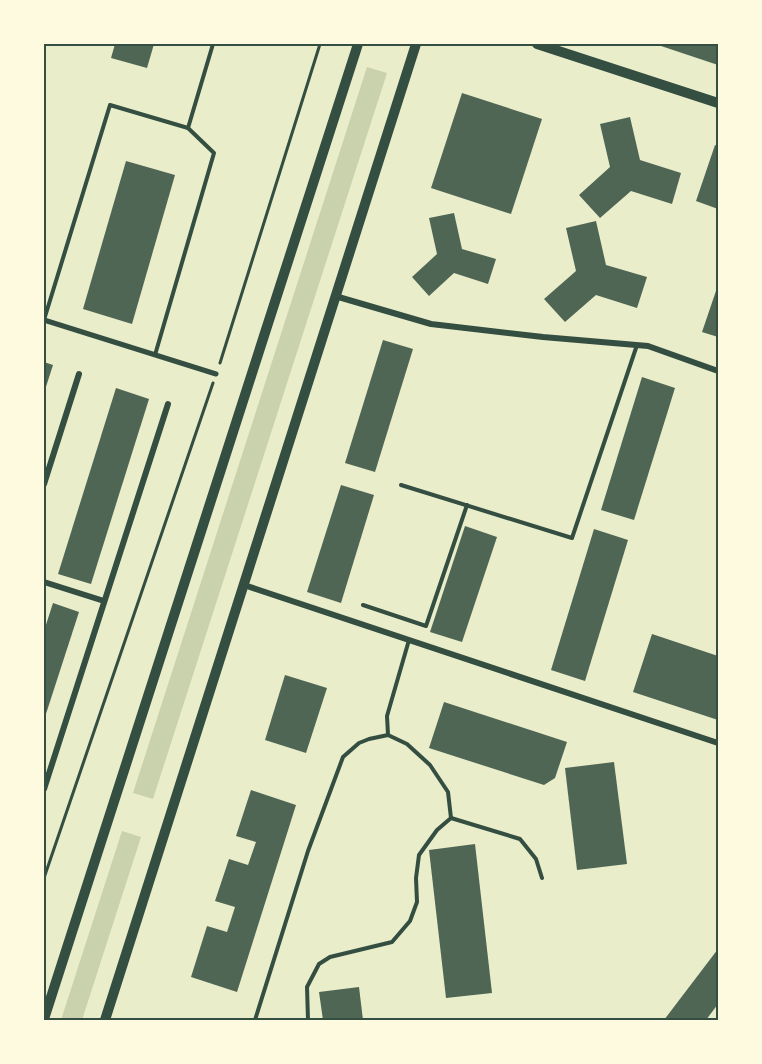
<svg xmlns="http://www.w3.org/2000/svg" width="762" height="1064" font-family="'Alegreya Sans',sans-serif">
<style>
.green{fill:#cad2ad}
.building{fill:#4f6655}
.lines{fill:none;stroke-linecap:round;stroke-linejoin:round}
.path{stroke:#344e41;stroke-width:3}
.service{stroke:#344e41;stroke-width:4}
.pedestrian{stroke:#344e41;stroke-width:5}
.minor{stroke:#344e41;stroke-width:6}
.tertiary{stroke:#344e41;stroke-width:10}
.secondary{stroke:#344e41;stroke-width:10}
.neatline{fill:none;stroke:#344e41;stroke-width:2}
</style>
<rect width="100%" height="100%" fill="#e9edc9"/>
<g class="green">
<path d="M 367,67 L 387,73 L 153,799 L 133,793 Z"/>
<path d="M 122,831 L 141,837 L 82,1020 L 61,1020 Z"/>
</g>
<g class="building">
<path d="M 115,44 L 154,44 L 147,68 L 111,58 Z"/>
<path d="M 655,44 L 718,44 L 718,65 Z"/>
<path d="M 462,93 L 542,119 L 511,214 L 431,188 Z"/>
<path d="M 630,117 L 640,160 L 681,173 L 672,204 L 631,191 L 600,218 L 579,195 L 610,167 L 600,124 Z"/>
<path d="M 715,145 L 718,146 L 718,209 L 696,201 Z"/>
<path d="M 126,161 L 175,175 L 132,324 L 83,309 Z"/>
<path d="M 454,213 L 462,249 L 496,259 L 488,284 L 454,273 L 429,296 L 412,277 L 437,254 L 429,218 Z"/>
<path d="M 596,221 L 606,265 L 647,277 L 637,308 L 596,295 L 565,322 L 544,299 L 576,271 L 566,228 Z"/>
<path d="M 718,285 L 718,337 L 702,332 Z"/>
<path d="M 383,340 L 413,349 L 375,472 L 345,463 Z"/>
<path d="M 44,362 L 53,365 L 44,393 Z"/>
<path d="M 642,377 L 675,388 L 634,520 L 601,510 Z"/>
<path d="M 116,388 L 149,399 L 91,584 L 58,574 Z"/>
<path d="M 341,485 L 374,495 L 341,603 L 307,592 Z"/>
<path d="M 465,526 L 497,537 L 462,642 L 430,632 Z"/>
<path d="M 594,529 L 628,540 L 585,681 L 551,670 Z"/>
<path d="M 53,603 L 79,612 L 44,720 L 44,631 Z"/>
<path d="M 652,634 L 718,656 L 718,720 L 633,692 Z"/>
<path d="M 285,675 L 327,688 L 306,753 L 265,740 Z"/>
<path d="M 444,702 L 567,742 L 555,778 L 544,785 L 429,748 Z"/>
<path d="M 614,762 L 627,864 L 577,870 L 565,768 Z"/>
<path d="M 251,790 L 296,805 L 237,992 L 191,977 L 207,926 L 227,932 L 235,907 L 215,901 L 229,859 L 248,865 L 256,842 L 236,836 Z"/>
<path d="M 475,844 L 492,993 L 446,998 L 429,850 Z"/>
<path d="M 718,949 L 718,1004 L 706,1020 L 664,1020 Z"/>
<path d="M 359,987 L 363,1020 L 323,1020 L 319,992 Z"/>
</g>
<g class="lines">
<g class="path">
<path d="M 220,363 L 320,44"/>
<path d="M 44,878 L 213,383"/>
</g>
<g class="service">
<path d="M 188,128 L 213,44"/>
<path d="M 44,320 L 110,105 L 188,128 L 214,153 L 155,355"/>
<path d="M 401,485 L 572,538 L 637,345"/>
<path d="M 363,605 L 426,626 L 467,505"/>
<path d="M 388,735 L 387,716 L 409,640"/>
<path d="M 451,818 L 520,839 L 536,859 L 542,878"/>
<path d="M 255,1020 L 308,851 L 343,757 L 359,743 L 369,739 L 388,735 L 407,744 L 430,765 L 448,792 L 451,818"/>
<path d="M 308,1020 L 307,987 L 319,964 L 330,957 L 392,942 L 410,921 L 417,902 L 416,878 L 419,855 L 437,830 L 451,818"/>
</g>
<path class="pedestrian" d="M 44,320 L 216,374"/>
<g class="minor">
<path d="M 335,296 L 431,324 L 543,337 L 648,346 L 718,371"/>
<path d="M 44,484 L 79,374"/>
<path d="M 44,582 L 104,601"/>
<path d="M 244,585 L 718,743"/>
<path d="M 44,789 L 168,404"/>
</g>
<path class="tertiary" d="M 537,44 L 718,103"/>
<g class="secondary">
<path d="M 44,1019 L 358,44"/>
<path d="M 105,1020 L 416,44"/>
</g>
</g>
<rect width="762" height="1064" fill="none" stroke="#fefae0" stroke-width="90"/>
<rect x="45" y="45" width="672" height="974" class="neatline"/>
</svg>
